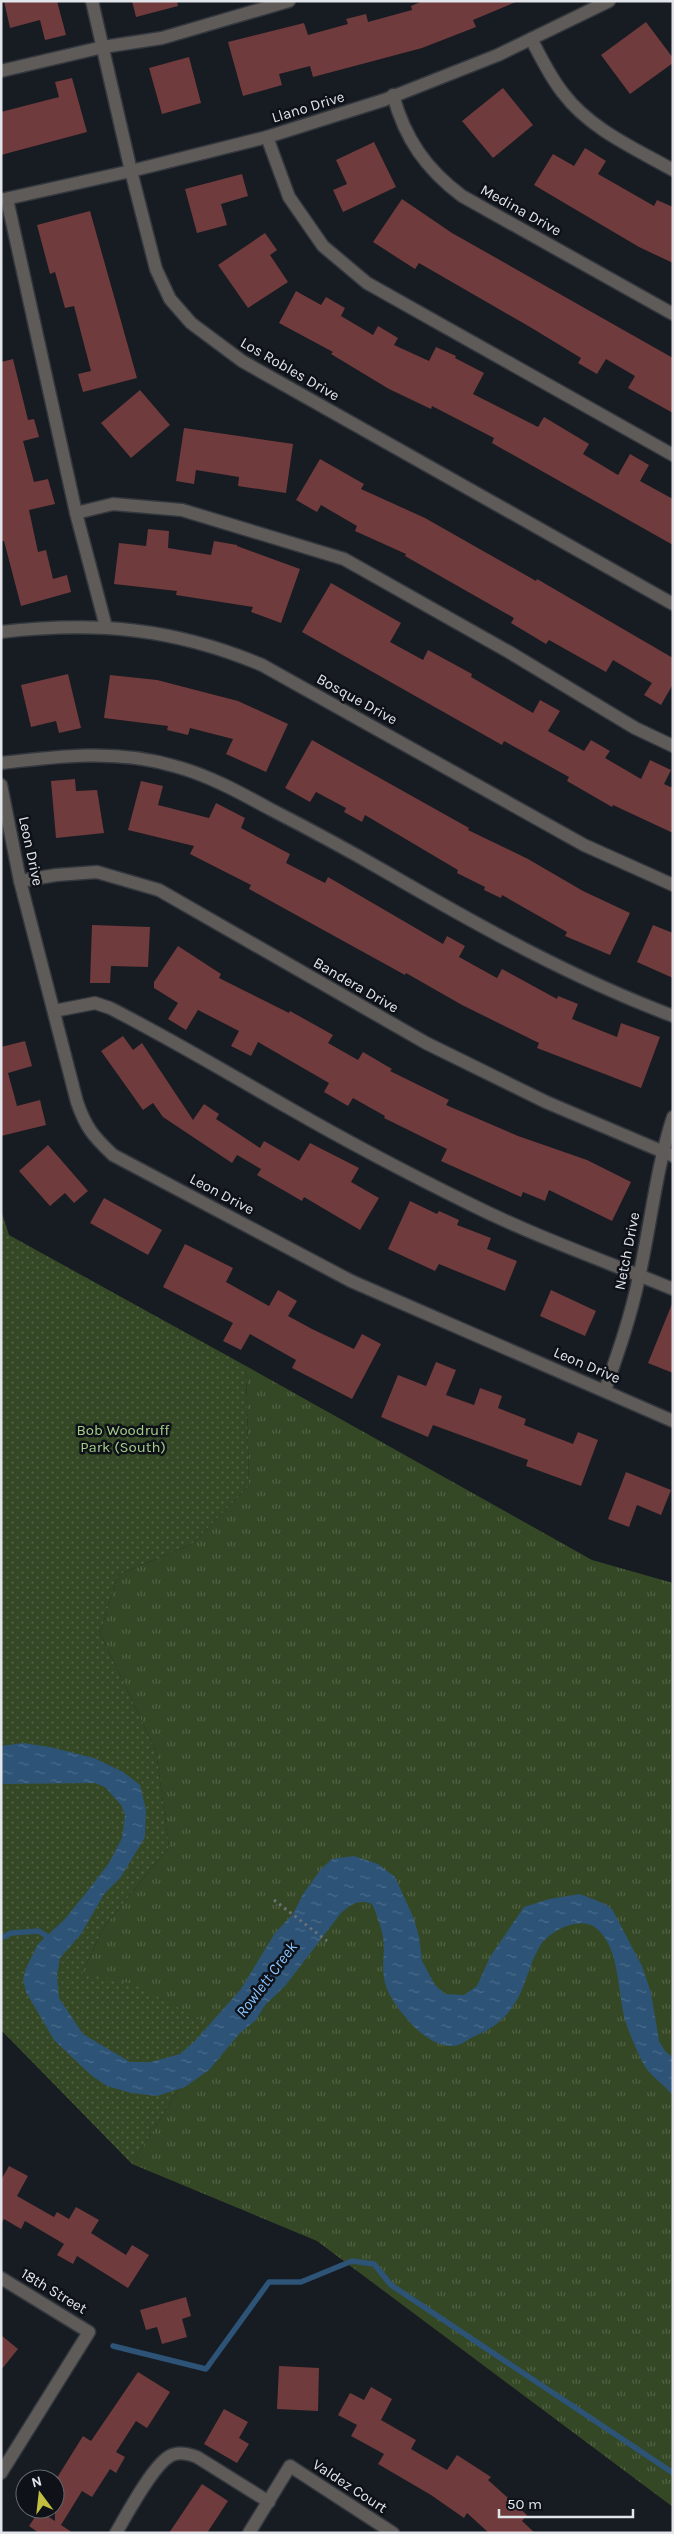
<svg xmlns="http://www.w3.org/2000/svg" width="674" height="2534" font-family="Karla,sans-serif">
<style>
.grass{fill:url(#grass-tufts)}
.park{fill:url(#park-dots)}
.water{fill:url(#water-ripples)}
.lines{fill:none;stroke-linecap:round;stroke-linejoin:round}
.stream{stroke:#2d5377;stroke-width:5.5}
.building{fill:#703b3c}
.minor-casing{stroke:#33373e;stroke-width:15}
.path{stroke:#6c7076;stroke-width:3;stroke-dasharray:2.5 4;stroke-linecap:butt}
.minor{stroke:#5f5b58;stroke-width:12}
.labels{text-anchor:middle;stroke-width:5;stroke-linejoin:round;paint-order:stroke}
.street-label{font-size:15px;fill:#e2e5ea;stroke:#0e1218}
.park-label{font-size:15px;fill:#a6ce88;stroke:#0e1218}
.water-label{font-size:16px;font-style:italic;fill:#88c4ff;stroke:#0e1218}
</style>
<defs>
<pattern id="grass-tufts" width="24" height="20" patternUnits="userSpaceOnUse" patternTransform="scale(1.25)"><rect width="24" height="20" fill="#354825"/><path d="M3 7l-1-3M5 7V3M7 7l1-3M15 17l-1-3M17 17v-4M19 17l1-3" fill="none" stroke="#526245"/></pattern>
<pattern id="park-dots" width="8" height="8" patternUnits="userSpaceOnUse" patternTransform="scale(1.25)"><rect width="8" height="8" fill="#354825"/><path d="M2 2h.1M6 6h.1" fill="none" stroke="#526245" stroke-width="1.8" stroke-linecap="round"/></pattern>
<pattern id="water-ripples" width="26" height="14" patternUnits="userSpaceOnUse" patternTransform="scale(1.25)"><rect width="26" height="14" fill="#2d5377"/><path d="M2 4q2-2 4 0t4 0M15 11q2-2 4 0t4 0" fill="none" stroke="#4b6c8a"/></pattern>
</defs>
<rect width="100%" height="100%" fill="#171b22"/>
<path class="grass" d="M 246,1366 L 592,1560 L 673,1583 L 673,2507 L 317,2241 L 132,2164 L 217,2028 L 82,1973 L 104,1927 L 169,1847 L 156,1751 L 100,1633 L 118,1575 L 192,1544 L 249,1486 Z"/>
<path class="park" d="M 1,1210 L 9,1235 L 246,1366 L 249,1486 L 192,1544 L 118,1575 L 100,1633 L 156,1751 L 169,1847 L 104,1927 L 82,1973 L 133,1984 L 217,2028 L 132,2164 L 1,2030 Z"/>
<path class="water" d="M 23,1743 L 50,1747 L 94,1758 L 123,1772 L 140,1785 L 146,1810 L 145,1837 L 121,1877 L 104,1894 L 81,1934 L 60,1958 L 57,1975 L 59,1998 L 83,2034 L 130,2062 L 151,2062 L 180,2054 L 194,2042 L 241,1989 L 275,1933 L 293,1914 L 303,1894 L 321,1869 L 332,1859 L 354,1856 L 378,1864 L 395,1877 L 414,1919 L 419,1937 L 422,1961 L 435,1985 L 445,1994 L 464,1995 L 477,1986 L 490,1957 L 524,1907 L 549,1899 L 580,1894 L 605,1904 L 612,1909 L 642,1966 L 651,1993 L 659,2041 L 665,2051 L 673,2058 L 673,2096 C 665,2085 654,2079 646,2068 C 640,2059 630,2035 626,2023 C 617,1995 621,1948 596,1928 C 580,1915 549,1931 540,1946 C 530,1962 527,1981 518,1998 C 506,2019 494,2028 473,2037 C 467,2040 460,2046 453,2046 C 429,2047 406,2020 394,2002 C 381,1982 383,1971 384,1948 C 384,1934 378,1917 372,1904 C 359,1899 351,1904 341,1913 L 285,1986 L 265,2005 L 256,2020 L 239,2034 L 209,2070 L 185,2087 L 157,2096 L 131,2093 L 107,2086 L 92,2076 L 54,2040 L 26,1992 L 23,1979 L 26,1968 L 38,1944 L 64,1920 L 86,1893 L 109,1863 L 122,1838 L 125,1815 L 121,1805 L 105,1787 L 95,1783 L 1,1784 L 1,1746 Z"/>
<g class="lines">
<g class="stream">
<path d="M 1,1938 L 11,1933 L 39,1931 L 52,1940"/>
<path d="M 113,2346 L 206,2369 L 269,2282 L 301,2282 L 352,2261 L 374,2264 L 391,2285 L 673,2473"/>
</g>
</g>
<g class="building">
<path d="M 4,1 L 57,1 L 66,35 L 45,40 L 40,20 L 10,28 Z"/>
<path d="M 132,1 L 177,1 L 178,6 L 136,17 Z"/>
<path d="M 423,1 L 516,2 L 473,20 L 476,27 L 422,48 L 313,77 L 310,66 L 279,74 L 282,85 L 243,96 L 228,42 L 304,23 L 308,35 L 348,24 L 346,19 L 366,14 L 368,22 L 412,10 L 411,6 Z"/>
<path d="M 646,22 L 673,58 L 673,63 L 630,94 L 601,55 Z"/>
<path d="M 189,57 L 201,103 L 162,114 L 149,68 Z"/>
<path d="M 72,78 L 87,132 L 1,155 L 1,112 L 59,97 L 55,82 Z"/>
<path d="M 503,88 L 533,125 L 493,158 L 462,121 Z"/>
<path d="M 374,142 L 396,187 L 343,212 L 333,190 L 347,184 L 336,160 Z"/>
<path d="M 585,148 L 606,161 L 598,174 L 654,206 L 657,200 L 673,207 L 673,263 L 639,247 L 534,185 L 553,154 L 574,166 Z"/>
<path d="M 242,174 L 248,196 L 221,204 L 227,225 L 197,233 L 185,189 Z"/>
<path d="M 402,199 L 452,233 L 673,358 L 673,413 L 628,388 L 635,376 L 606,359 L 597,374 L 578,363 L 581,358 L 530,327 L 419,263 L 415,269 L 373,242 Z"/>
<path d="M 90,211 L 137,378 L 83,392 L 78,374 L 91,371 L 74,306 L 65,308 L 55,272 L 50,274 L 37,225 Z"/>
<path d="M 265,233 L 277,250 L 270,255 L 288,282 L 248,308 L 218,265 Z"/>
<path d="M 296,291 L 321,305 L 326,297 L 345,308 L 341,316 L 373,335 L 378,326 L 398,338 L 394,345 L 429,361 L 436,347 L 456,356 L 455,358 L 484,373 L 473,394 L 538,427 L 544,417 L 589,444 L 583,454 L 618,475 L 630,454 L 649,465 L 640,481 L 673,499 L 673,545 L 492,443 L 494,438 L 432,406 L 431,409 L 389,389 L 331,354 L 333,352 L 279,323 Z"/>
<path d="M 13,359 L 28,420 L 34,419 L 39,437 L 23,441 L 34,482 L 48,479 L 55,504 L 29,510 L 38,552 L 46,550 L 53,579 L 67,575 L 71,592 L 21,606 L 4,541 L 1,541 L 1,362 Z"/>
<path d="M 140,390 L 170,425 L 131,458 L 101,423 Z"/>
<path d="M 184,428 L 293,444 L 286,493 L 238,486 L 239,477 L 196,470 L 194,484 L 176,481 Z"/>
<path d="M 320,459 L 364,484 L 361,489 L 425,518 L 536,581 L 537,579 L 673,658 L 673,684 L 661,705 L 644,695 L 652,683 L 613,660 L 606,672 L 549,640 L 546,644 L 511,623 L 514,618 L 405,556 L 406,554 L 355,531 L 357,526 L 321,505 L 317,512 L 296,500 Z"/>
<path d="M 148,529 L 169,531 L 168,548 L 211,555 L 214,541 L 237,545 L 237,546 L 300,569 L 281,623 L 251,612 L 253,607 L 176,595 L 177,591 L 114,584 L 119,543 L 146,546 Z"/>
<path d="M 331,583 L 401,623 L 390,642 L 423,660 L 428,650 L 472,674 L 471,677 L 533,713 L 540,700 L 560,711 L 548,731 L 584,751 L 591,740 L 610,751 L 605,758 L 641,779 L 650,760 L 671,770 L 664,784 L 673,788 L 673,833 L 613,805 L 612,807 L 567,781 L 569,777 L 504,741 L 502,745 L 302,632 Z"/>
<path d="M 68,674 L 81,728 L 59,733 L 56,721 L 31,727 L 21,685 Z"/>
<path d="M 110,675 L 157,680 L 238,701 L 288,724 L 266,772 L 226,754 L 233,739 L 190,728 L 188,735 L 167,730 L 168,726 L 104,718 Z"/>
<path d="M 312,740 L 469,828 L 468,830 L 528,859 L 583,891 L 630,913 L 610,955 L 565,936 L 567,932 L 502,895 L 501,898 L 484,890 L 485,887 L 457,873 L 458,870 L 365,815 L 362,822 L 344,812 L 346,808 L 316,792 L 310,802 L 285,788 Z"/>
<path d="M 75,779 L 76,791 L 97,790 L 104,833 L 56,838 L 51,781 Z"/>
<path d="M 141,781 L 163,786 L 158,805 L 209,818 L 216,803 L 245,818 L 241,828 L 290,854 L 286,863 L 325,883 L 328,877 L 443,944 L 447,936 L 465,946 L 459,957 L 497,978 L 502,969 L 557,999 L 558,996 L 578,1004 L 572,1019 L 617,1037 L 621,1023 L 660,1037 L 641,1088 L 537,1048 L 539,1043 L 462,1005 L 406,973 L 405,975 L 249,889 L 251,885 L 190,854 L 194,846 L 128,830 Z"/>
<path d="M 92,925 L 150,927 L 148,967 L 111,966 L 110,983 L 90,983 Z"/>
<path d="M 653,925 L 673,933 L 673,978 L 637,962 Z"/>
<path d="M 178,946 L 221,974 L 219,978 L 289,1013 L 290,1011 L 333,1035 L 328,1043 L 358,1060 L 363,1052 L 392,1069 L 390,1071 L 449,1100 L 446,1105 L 518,1136 L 587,1160 L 631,1182 L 612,1221 L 549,1190 L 545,1201 L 523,1192 L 521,1197 L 441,1161 L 447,1149 L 384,1118 L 385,1116 L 353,1098 L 348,1106 L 324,1092 L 329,1083 L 258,1042 L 251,1056 L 231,1046 L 239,1031 L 198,1010 L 186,1030 L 168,1019 L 178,1003 L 154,988 L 154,982 Z"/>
<path d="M 123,1036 L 133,1050 L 142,1043 L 193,1120 L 204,1104 L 219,1114 L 216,1119 L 260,1148 L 264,1141 L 299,1161 L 310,1143 L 359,1168 L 351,1182 L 379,1198 L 360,1230 L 304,1197 L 302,1201 L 257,1175 L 261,1169 L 237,1155 L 232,1163 L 163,1117 L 153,1103 L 143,1110 L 101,1051 Z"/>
<path d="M 25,1041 L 32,1066 L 8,1073 L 17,1106 L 40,1100 L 46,1125 L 1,1136 L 1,1047 Z"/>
<path d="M 48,1145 L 88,1191 L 74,1203 L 65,1193 L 50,1206 L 19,1171 Z"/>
<path d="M 104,1198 L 162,1230 L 148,1255 L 90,1223 Z"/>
<path d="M 410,1201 L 437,1214 L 439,1211 L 459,1220 L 457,1225 L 491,1238 L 487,1249 L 517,1261 L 505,1291 L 439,1264 L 435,1271 L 388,1249 Z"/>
<path d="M 185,1244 L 233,1268 L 226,1282 L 269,1306 L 278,1290 L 297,1301 L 288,1316 L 312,1329 L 354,1349 L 362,1334 L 381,1344 L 352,1399 L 292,1368 L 296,1360 L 250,1334 L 241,1350 L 223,1341 L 233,1323 L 163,1287 Z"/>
<path d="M 551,1290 L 596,1311 L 585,1336 L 540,1316 Z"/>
<path d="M 672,1304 L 673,1304 L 673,1373 L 648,1363 Z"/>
<path d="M 436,1362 L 456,1370 L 446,1395 L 474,1405 L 480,1388 L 502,1396 L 498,1408 L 526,1419 L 524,1425 L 573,1444 L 578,1432 L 598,1440 L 581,1486 L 526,1466 L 528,1460 L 433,1425 L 428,1437 L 381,1417 L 398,1375 L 426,1386 Z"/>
<path d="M 626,1472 L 671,1490 L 661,1515 L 637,1505 L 629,1527 L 608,1519 Z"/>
<path d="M 9,2166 L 28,2176 L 17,2196 L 54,2217 L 57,2212 L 69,2219 L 76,2207 L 99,2220 L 91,2233 L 126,2255 L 132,2245 L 149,2255 L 128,2288 L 77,2256 L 73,2264 L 57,2255 L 64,2244 L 25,2221 L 21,2229 L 4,2219 L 1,2224 L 1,2180 Z"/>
<path d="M 186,2297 L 191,2316 L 182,2319 L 187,2337 L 162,2344 L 157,2327 L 146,2330 L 140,2310 Z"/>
<path d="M 1,2335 L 18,2349 L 1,2370 Z"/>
<path d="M 279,2366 L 319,2368 L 318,2411 L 277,2409 Z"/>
<path d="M 138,2372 L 170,2392 L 147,2428 L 136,2421 L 116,2452 L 125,2457 L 116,2473 L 110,2469 L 92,2497 L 82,2491 L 61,2525 L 73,2533 L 39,2533 L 29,2526 L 39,2511 L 55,2521 L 55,2481 L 83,2436 L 91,2441 Z"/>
<path d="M 371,2387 L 392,2399 L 381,2420 L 416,2440 L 411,2449 L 447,2470 L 457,2455 L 491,2477 L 488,2480 L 527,2515 L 522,2521 L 535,2533 L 489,2533 L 467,2513 L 464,2518 L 431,2495 L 378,2464 L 384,2454 L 351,2436 L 357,2425 L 338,2415 L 350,2393 L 364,2400 Z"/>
<path d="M 224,2409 L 248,2422 L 239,2438 L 249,2444 L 237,2463 L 204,2444 Z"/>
<path d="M 202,2484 L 228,2501 L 207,2533 L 169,2533 Z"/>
</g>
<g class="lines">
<defs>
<g id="minor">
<path d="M 92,1 L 131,171 L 156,269 L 170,299 L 191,323 L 242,361 L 673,604"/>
<path d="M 531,39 C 541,57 550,77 563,93 C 590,129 634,148 673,170"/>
<path d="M 1,71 L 103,47 L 162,38 L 289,1"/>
<path d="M 393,95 C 405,139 426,169 462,196 L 673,314"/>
<path d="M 267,137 L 289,197 L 323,246 L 367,283 L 673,455"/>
<path d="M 7,199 L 76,513 L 106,627"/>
<path d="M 1,200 L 131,171 L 267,137 L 384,100 L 498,55 L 609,1"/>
<path d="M 76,513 L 113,504 L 182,510 L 344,559 L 509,652 L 635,728 L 673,746"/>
<path d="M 1,632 C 96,621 174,628 262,665 L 584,845 L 673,885"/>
<path d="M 1,763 C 59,756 117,749 174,766 C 208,775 239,792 270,809 C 309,829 348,850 386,872 C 479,926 572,978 673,1016"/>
<path d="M 1,785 L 20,881 L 77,1102 C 86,1128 93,1136 113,1155 L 351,1281 L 673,1421"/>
<path d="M 20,881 L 56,875 L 97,872 L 159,890 L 426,1043 L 546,1102 L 673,1156"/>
<path d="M 54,1011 L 95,1003 L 110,1008 C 171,1039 229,1074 289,1108 C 348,1142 409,1174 470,1204 C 536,1237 605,1261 673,1289"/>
<path d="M 605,1390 C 618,1353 631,1316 639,1277 C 651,1223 656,1169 673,1117"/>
<path d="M 1,2278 L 89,2332 L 1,2473"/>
<path d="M 116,2533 C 127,2514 153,2465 170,2456 C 178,2451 189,2454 197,2457 L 269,2502"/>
<path d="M 249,2533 L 290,2466 L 393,2533"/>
</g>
</defs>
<use href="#minor" class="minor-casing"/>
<path class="path" d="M 274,1900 L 327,1941"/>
<use href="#minor" class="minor"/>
</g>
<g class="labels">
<g class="street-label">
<text transform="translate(308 107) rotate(-17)" y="5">Llano Drive</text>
<text transform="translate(521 210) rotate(29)" y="5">Medina Drive</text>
<text transform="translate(290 369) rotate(30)" y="5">Los Robles Drive</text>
<text transform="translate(357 699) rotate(29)" y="5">Bosque Drive</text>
<text transform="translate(31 851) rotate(78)" y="5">Leon Drive</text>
<text transform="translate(356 985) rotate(30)" y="5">Bandera Drive</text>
<text transform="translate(222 1194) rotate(28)" y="5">Leon Drive</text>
<text transform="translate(627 1251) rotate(-79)" y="5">Netch Drive</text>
<text transform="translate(587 1365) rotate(23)" y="5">Leon Drive</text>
<text transform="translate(54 2291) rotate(31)" y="5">18th Street</text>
<text transform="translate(350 2486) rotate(33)" y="5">Valdez Court</text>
</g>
<g class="park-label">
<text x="123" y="1435">Bob Woodruff<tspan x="123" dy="17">Park (South)</tspan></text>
</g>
<g class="water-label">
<text transform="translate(266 1979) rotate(-53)" y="6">Rowlett Creek</text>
</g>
</g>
<rect width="674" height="2534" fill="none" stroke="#e2e5ea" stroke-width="5"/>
<g transform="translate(40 2494) rotate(345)"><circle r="24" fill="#0e1218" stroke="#63666c"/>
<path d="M0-4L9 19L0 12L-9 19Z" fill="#c1be40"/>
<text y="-8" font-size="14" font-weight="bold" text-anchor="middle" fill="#e2e5ea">N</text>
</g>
<path d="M499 2509v8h134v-8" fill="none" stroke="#e2e5ea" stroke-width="2.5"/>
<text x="507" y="2509" font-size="15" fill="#e2e5ea" stroke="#0e1218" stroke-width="4" paint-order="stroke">50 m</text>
</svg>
